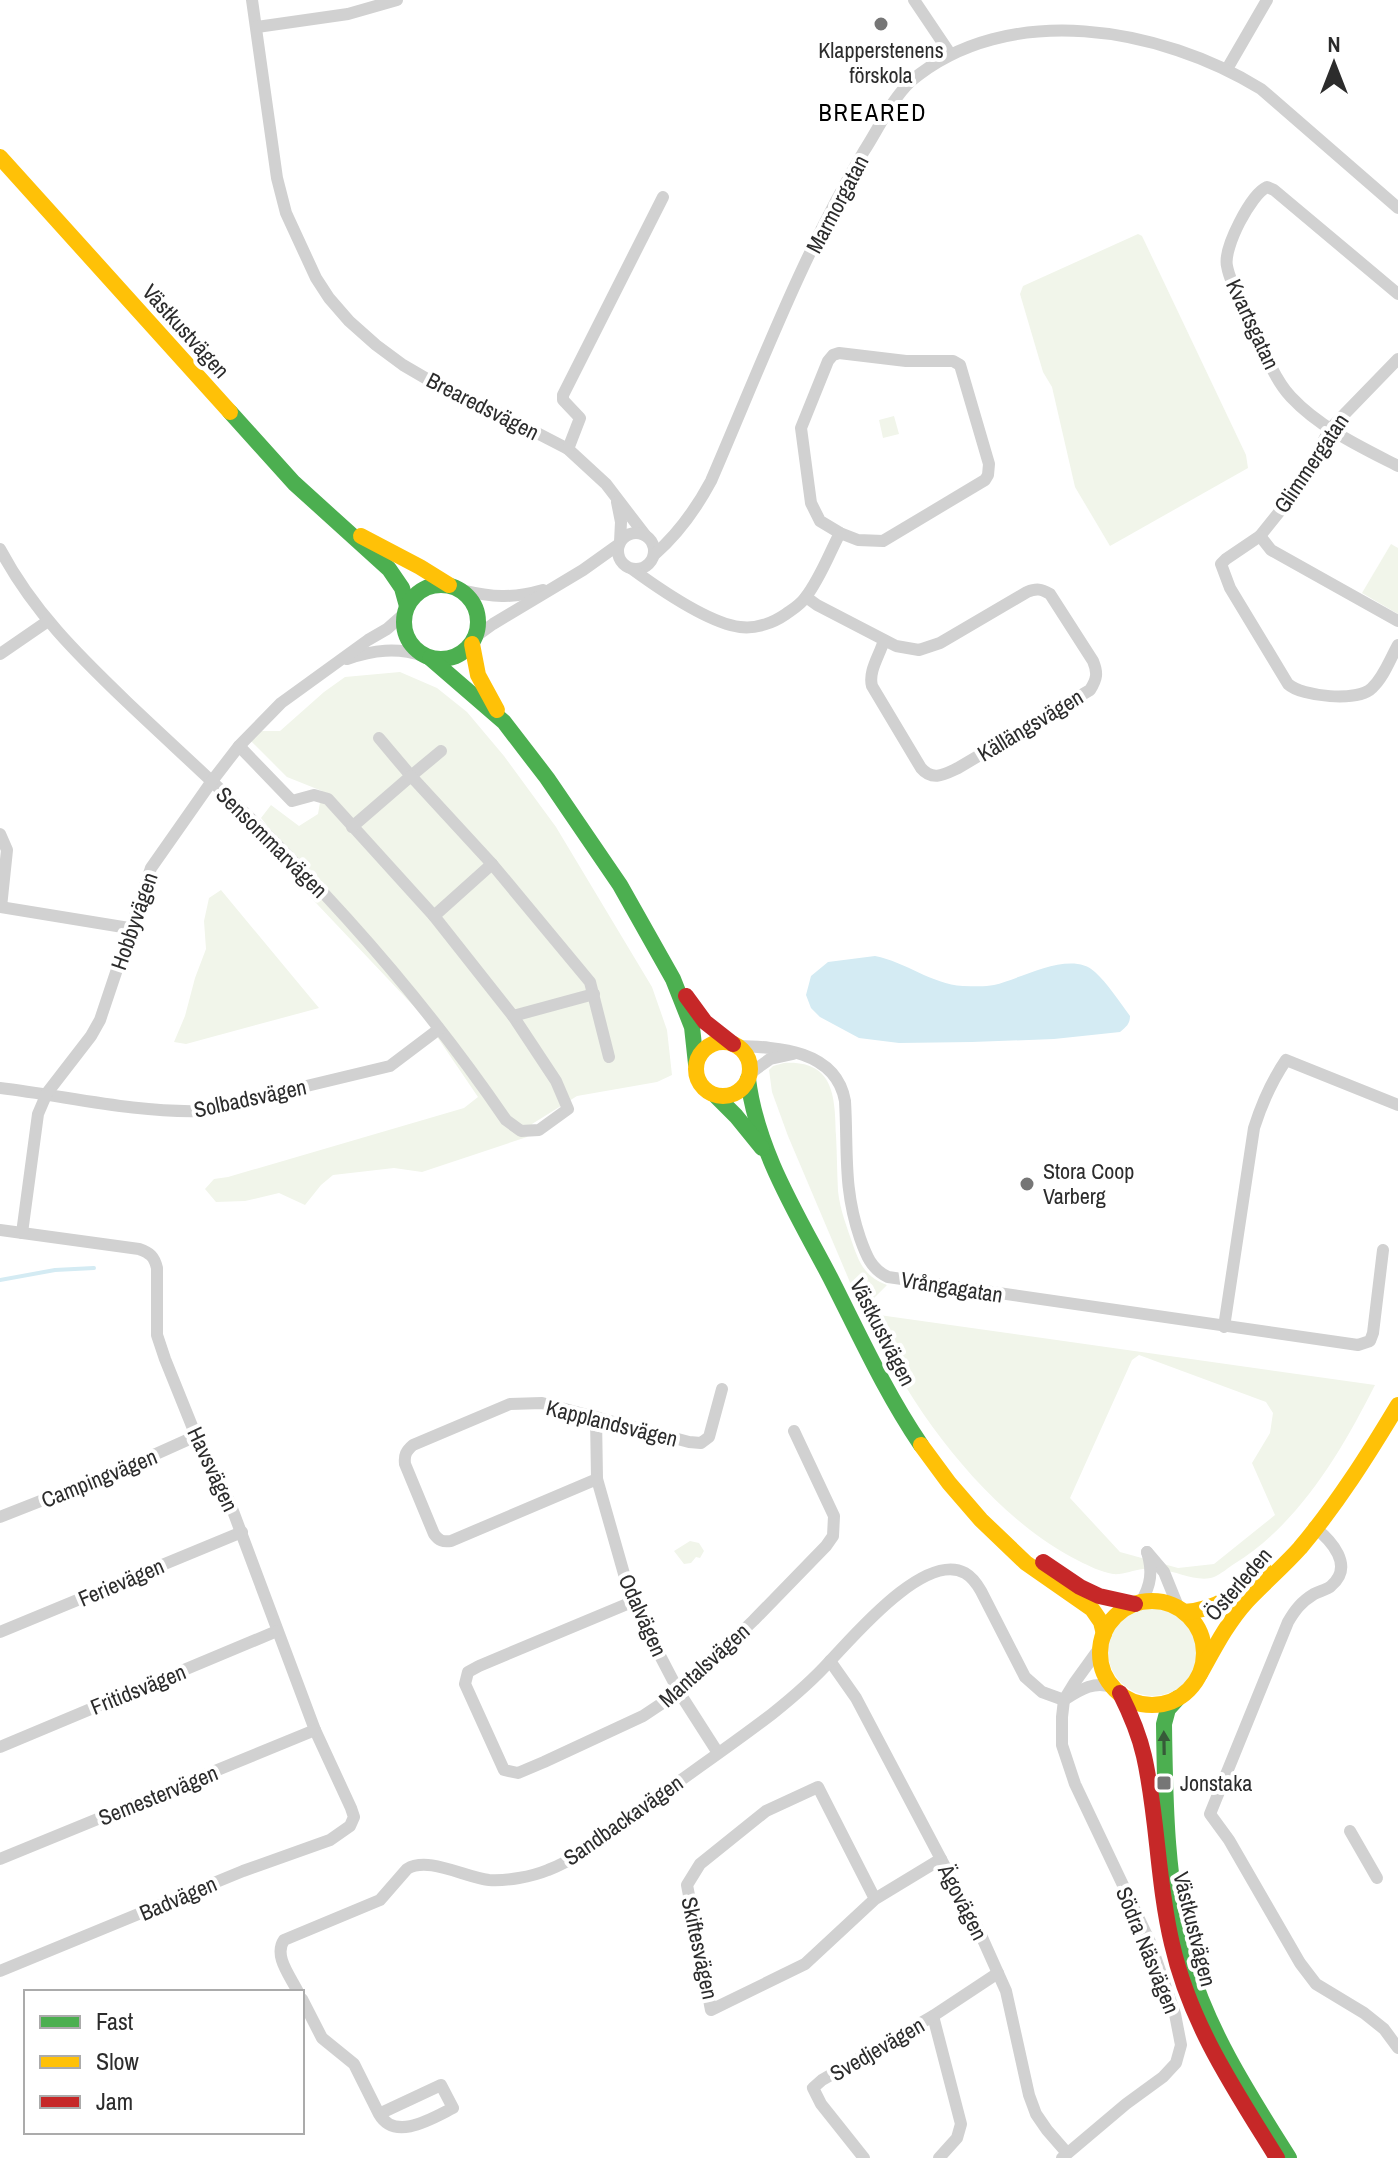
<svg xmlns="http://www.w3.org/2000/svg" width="1398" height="2158" font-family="'Archivo Narrow',sans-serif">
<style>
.green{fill:#f1f5ea;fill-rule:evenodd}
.water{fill:#d4ebf3}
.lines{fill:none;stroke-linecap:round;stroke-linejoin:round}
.stream{stroke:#d4ebf3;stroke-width:4}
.street{stroke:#d1d1d1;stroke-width:12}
.fast{stroke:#4caf50;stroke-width:16}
.slow{stroke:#ffc107;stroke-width:16}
.jam{stroke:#c62828;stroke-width:16}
.oneway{fill:#375a39}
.poi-dot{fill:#767676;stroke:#fff;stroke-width:3}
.labels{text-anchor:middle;stroke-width:8;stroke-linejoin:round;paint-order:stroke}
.poi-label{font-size:22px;fill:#2c2c2c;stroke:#fff;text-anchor:start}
.street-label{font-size:22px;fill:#2c2c2c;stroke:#fff}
.neighbourhood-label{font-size:24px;letter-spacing:2px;fill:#000;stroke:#fff}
</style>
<rect width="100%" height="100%" fill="#fff"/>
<g class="green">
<path d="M 1138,234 L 1142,236 L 1246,455 L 1248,468 L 1110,546 L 1075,487 L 1052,387 L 1043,372 L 1020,294 L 1023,286 Z"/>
<path d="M 894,416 L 899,434 L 883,438 L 879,420 Z"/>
<path d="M 1391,544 L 1398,548 L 1398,614 L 1362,593 Z"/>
<path d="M 400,672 L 437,688 L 467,712 L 504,756 L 556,827 L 652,987 L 667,1030 L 672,1075 L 657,1082 L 577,1096 L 532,1124 L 527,1137 L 422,1172 L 394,1168 L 333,1175 L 321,1185 L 305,1205 L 279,1193 L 245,1201 L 216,1202 L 205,1189 L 214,1179 L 228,1177 L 464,1108 L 478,1097 L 423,1016 L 282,867 L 291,855 L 261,818 L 271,805 L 299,826 L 318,814 L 322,791 L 287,777 L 251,741 L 260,731 L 280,731 L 324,692 L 345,677 Z"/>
<path d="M 221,890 L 319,1008 L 186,1044 L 174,1042 L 185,1016 L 195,978 L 206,949 L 204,921 L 209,898 Z"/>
<path d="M 784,1063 C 834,1060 835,1096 836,1135 C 837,1154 837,1172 838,1191 C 840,1210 847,1227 853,1245 C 860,1265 866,1277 887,1285 L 873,1299 L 861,1298 L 852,1287 L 788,1136 L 772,1092 L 769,1070 L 773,1066 Z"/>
<path d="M 872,1314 L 1375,1385 C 1341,1452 1299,1524 1234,1564 C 1228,1568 1221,1574 1214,1577 C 1198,1583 1177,1571 1161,1570 C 1155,1570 1148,1568 1143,1569 C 1133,1570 1123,1575 1113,1574 C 1101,1572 1089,1566 1079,1561 C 992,1518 910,1410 872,1322 ZM 1139,1355 L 1266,1402 L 1273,1413 L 1270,1433 L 1252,1463 L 1275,1515 L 1214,1564 L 1178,1568 L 1120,1552 L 1070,1498 L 1132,1360 Z"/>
<path d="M 690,1541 L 699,1543 L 704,1551 L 700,1558 L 696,1557 L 691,1563 L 684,1564 L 674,1551 Z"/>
<circle cx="1153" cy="1651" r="45"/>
</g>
<path class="water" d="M 875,956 C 906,962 931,984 963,986 C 973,986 985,987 994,985 C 1021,979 1071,949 1095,972 C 1108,984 1119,1001 1130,1016 C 1130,1024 1126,1027 1120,1032 L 1054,1039 L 972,1042 L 899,1043 L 859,1038 L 820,1017 L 811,1008 L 806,995 L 811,976 L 828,962 Z"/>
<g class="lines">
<path class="stream" d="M 0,1280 L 55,1270 L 94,1268"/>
<g class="street">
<path d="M 252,0 L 277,178 L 286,213 L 316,278 L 329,298 L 349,321 L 376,345 L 403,365 L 463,400 L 487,407 L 568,449 L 606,484 L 645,535"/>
<path d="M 914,0 L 949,52"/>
<path d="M 257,27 L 348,14 L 397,0"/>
<path d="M 1227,69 L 1267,0"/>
<path d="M 1398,294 L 1274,190 L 1267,187 C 1251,194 1223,248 1227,266 C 1230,283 1241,300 1249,316 C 1260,341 1272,377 1291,397 C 1320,428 1361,447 1398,466"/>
<path d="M 839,353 L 906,361 L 953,361 L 960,365 L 989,464 L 988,475 L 985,480 L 883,541 L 858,540 L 840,533 L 820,521 L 811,503 L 801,428 L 828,361 L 833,355 Z"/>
<path d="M 1398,359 L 1330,429 L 1296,491 L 1260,536 L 1271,550 L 1398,621"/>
<path d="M 568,449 L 580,418 L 563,400 L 563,395 L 663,197"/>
<path d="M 617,502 L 621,522 L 620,542"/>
<circle cx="636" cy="551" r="18"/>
<path d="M 1260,536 L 1226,559 L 1221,564 L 1230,588 L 1288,684 C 1302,697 1358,702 1372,688 C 1384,677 1390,659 1398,645"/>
<path d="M 0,549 C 33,611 77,654 127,702 C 167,740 208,777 247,815 C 343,908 430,1009 506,1120 L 521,1131 L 539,1130 L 568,1109 L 556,1081 L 513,1016 L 434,916 L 328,799 L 314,795 L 292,801 L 239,746"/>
<path d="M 654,555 C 678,534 696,509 711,481 C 759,370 802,255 864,151 C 879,128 891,100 911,81 C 1007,0 1161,27 1261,89 L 1398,208"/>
<path d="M 632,569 C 658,588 708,623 740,627 C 756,629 773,623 786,614 C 793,609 800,605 805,598 C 820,579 829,554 840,533"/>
<path d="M 461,590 C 492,597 512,599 543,590"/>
<path d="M 806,597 L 817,605 L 896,646 L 919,650 L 940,643 L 1027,592 C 1037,588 1041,589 1050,594 L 1093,661 C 1098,673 1097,679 1090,690 L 958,768 C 945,774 933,782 921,768 L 872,686 C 868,671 880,655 884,640"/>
<path d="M 475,637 L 493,624 L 583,570 L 618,545"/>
<path d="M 0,654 L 48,621"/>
<path d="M 347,659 C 373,650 397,647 424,656"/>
<path d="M 379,738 L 411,776 L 441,751"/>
<path d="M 352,827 L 411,776 L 492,864 L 590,982 L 609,1057"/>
<path d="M 0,834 L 7,850 L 1,907"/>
<path d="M 0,907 L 129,928"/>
<path d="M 434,916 L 492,864"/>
<path d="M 513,1016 L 594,994"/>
<path d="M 737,1046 C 778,1047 836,1050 845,1101 C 848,1152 843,1188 860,1238 C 866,1255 871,1269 888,1277 L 1358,1345 L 1370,1341 L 1373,1333 L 1383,1250"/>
<path d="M 749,1074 L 770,1059 L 793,1054"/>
<path d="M 0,1088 C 67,1096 134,1113 202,1111 L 390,1066 L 439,1029"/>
<path d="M 0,1230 L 139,1249 C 150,1253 154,1256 157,1268 L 157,1335 L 165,1359 L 196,1436 L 230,1503 L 315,1730 L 351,1808 L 354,1817 L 350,1826 L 330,1840 L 243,1871 L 0,1971"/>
<path d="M 22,1233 L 38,1114 L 47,1093 L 91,1036 L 100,1020 L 151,868 L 212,781 L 239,746 L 281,703 L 368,640 L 387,629 L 404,614"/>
<path d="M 1224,1327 L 1254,1128 C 1262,1103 1271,1082 1286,1060 L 1398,1105"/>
<path d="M 596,1417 L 597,1479 L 632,1602 L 679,1692 L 718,1753"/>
<path d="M 597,1479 L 451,1541 C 443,1542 439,1541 434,1534 L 405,1464 C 404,1455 406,1451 413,1445 L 510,1404 L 542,1403 L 689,1442 L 701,1443 L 709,1437 L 722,1389"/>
<path d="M 0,1517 L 127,1467 L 196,1436"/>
<path d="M 1314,1527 C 1331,1540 1355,1566 1331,1586 C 1327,1590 1319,1591 1314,1594 C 1301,1602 1295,1610 1288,1622 L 1210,1814 L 1229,1840 L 1300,1963 L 1316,1984 L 1364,2013 L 1384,2029 L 1398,2048"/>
<path d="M 1147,1552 L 1164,1572 L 1179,1609"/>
<path d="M 632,1602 L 479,1666 L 468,1672 L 465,1684 L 504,1770 L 518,1773 L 544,1762 L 643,1716 L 679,1692 L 754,1620 L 826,1546 L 833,1536 L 834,1516 L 794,1431"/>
<path d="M 1141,1602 C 1151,1585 1153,1571 1147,1552"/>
<path d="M 0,1632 L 242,1532"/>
<path d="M 830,1661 L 856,1698 L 980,1933 L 1006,1991 L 1029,2095 L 1036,2114 L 1047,2130 L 1067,2153"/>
<path d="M 0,1747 L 277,1631"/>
<path d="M 1350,1831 L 1377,1878"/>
<path d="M 0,1859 L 315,1730"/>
<path d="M 875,1899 L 818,1787 L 766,1811 L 700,1864 L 687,1885 L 711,2010 L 805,1964 L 875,1899 L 941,1859"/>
<path d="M 298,1992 C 291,1977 273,1956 284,1940 L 380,1900 L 407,1869 C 428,1856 464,1877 489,1880 C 507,1881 531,1877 548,1870 C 581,1858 611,1831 639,1810 C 683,1778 729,1747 772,1714 C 792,1698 813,1680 830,1661 C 854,1636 925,1551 965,1573 C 972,1577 977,1584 981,1591 L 1025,1677 L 1042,1692 L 1064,1700 C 1081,1689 1095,1680 1115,1688"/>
<path d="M 302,1999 L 322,2038 L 354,2064 L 379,2114 C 395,2142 433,2118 453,2108 L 441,2085 L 379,2114"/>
<path d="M 933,2016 L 961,2124 L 957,2138 L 939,2158"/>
<path d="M 864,2158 L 821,2104 L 813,2088 L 822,2080 L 933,2016 L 998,1973"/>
<path d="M 1062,2158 L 1126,2104 L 1163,2077 L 1176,2063 L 1181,2045 L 1175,2014 L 1150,1942 L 1075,1784 L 1062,1745 L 1062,1717 L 1064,1700 L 1075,1682 L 1101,1646"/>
</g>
<g class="fast">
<path d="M 230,412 L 294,483 L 389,569 L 402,588 L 407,606"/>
<circle cx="441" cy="622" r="37"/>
<path d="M 430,658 L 504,722 L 547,778 L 620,885 L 673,979 L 692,1027 L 696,1064"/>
<path d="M 748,1079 C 757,1151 797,1214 830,1277 C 859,1334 885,1392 921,1445"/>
<path d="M 716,1096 L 736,1116 L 762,1148"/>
<path d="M 1178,1698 L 1168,1709 L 1164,1724 C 1165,1803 1166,1885 1188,1962 C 1209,2033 1250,2096 1289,2158"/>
</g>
<g class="slow">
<path d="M 0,157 L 230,412"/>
<path d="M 361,536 L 420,567 L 449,585"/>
<path d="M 472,644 L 478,675 L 497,710"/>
<circle cx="723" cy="1069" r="27"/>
<path d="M 921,1445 L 949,1483 L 981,1520 L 1026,1563 L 1092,1609 L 1101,1622 L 1104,1634"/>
<circle cx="1152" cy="1653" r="52"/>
<path d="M 1184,1612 C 1218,1610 1240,1592 1264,1569"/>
<path d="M 1200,1674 C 1214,1649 1227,1623 1247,1601 C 1264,1583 1283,1567 1300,1548 C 1337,1504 1368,1455 1398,1405"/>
</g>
<g class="jam">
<path d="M 686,996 L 705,1022 L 733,1044"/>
<path d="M 1043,1562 L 1080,1587 L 1099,1596 L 1135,1604"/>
<path d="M 1120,1693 C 1130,1713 1139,1734 1144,1756 C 1158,1818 1157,1881 1172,1944 C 1190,2024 1235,2090 1277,2158"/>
</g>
</g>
<defs><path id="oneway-solid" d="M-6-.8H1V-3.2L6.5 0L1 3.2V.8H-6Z" transform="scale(2)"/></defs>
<use class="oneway" href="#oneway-solid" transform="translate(1164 1743) rotate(-91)"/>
<g class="poi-dot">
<circle cx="881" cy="24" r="8"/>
<circle cx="1027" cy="1184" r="8"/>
<rect x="1156" y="1775" width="16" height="16" rx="4"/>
</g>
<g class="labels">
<g class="poi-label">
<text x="881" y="58" text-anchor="middle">Klapperstenens<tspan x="881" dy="25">förskola</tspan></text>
<text x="1043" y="1179">Stora Coop<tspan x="1043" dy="25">Varberg</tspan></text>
<text x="1180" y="1791">Jonstaka</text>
</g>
<g class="street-label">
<text transform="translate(837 204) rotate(-62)" y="8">Marmorgatan</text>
<text transform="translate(1253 324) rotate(65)" y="8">Kvartsgatan</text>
<text transform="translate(186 331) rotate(48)" y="8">Västkustvägen</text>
<text transform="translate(483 406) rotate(27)" y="8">Brearedsvägen</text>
<text transform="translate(1311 463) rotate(-56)" y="8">Glimmergatan</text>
<text transform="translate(1030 725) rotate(-31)" y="8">Källängsvägen</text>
<text transform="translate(272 842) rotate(45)" y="8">Sensommarvägen</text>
<text transform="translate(134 921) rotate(-71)" y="8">Hobbyvägen</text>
<text transform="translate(250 1098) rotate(-12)" y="8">Solbadsvägen</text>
<text transform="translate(952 1287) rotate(9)" y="8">Vrångagatan</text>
<text transform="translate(883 1332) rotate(63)" y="8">Västkustvägen</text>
<text transform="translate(612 1423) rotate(14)" y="8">Kapplandsvägen</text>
<text transform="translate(213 1469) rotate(65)" y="8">Havsvägen</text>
<text transform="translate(99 1478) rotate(-22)" y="8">Campingvägen</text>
<text transform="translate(121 1582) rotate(-23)" y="8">Ferievägen</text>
<text transform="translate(1238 1584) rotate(-49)" y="8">Österleden</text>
<text transform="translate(643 1615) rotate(66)" y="8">Odalvägen</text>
<text transform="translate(704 1665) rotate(-42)" y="8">Mantalsvägen</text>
<text transform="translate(138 1689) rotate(-22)" y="8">Fritidsvägen</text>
<text transform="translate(158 1795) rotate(-22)" y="8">Semestervägen</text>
<text transform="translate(623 1820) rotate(-35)" y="8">Sandbackavägen</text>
<text transform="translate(178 1898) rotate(-23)" y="8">Badvägen</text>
<text transform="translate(963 1902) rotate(63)" y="8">Ägovägen</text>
<text transform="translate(1195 1929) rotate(76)" y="8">Västkustvägen</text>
<text transform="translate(700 1948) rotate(78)" y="8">Skiftesvägen</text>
<text transform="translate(1148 1950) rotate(68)" y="8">Södra Näsvägen</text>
<text transform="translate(877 2049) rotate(-30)" y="8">Svedjevägen</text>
</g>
<g class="neighbourhood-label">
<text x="873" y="121">BREARED</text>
</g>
</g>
<rect x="24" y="1990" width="280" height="144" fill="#ffffff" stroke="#ababab" stroke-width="2"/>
<rect x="40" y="2016" width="40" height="12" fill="#4caf50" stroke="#ababab" stroke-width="2"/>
<text x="96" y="2030" font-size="24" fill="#2c2c2c">Fast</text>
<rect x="40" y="2056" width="40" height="12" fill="#ffc107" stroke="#ababab" stroke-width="2"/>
<text x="96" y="2070" font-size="24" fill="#2c2c2c">Slow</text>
<rect x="40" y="2096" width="40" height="12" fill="#c62828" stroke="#ababab" stroke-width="2"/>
<text x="96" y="2110" font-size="24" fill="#2c2c2c">Jam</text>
<g transform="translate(1334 64)" stroke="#ffffff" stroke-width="6" paint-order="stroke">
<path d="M0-6L14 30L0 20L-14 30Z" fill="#2c2c2c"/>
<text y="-12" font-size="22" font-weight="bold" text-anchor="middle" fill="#2c2c2c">N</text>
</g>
</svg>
